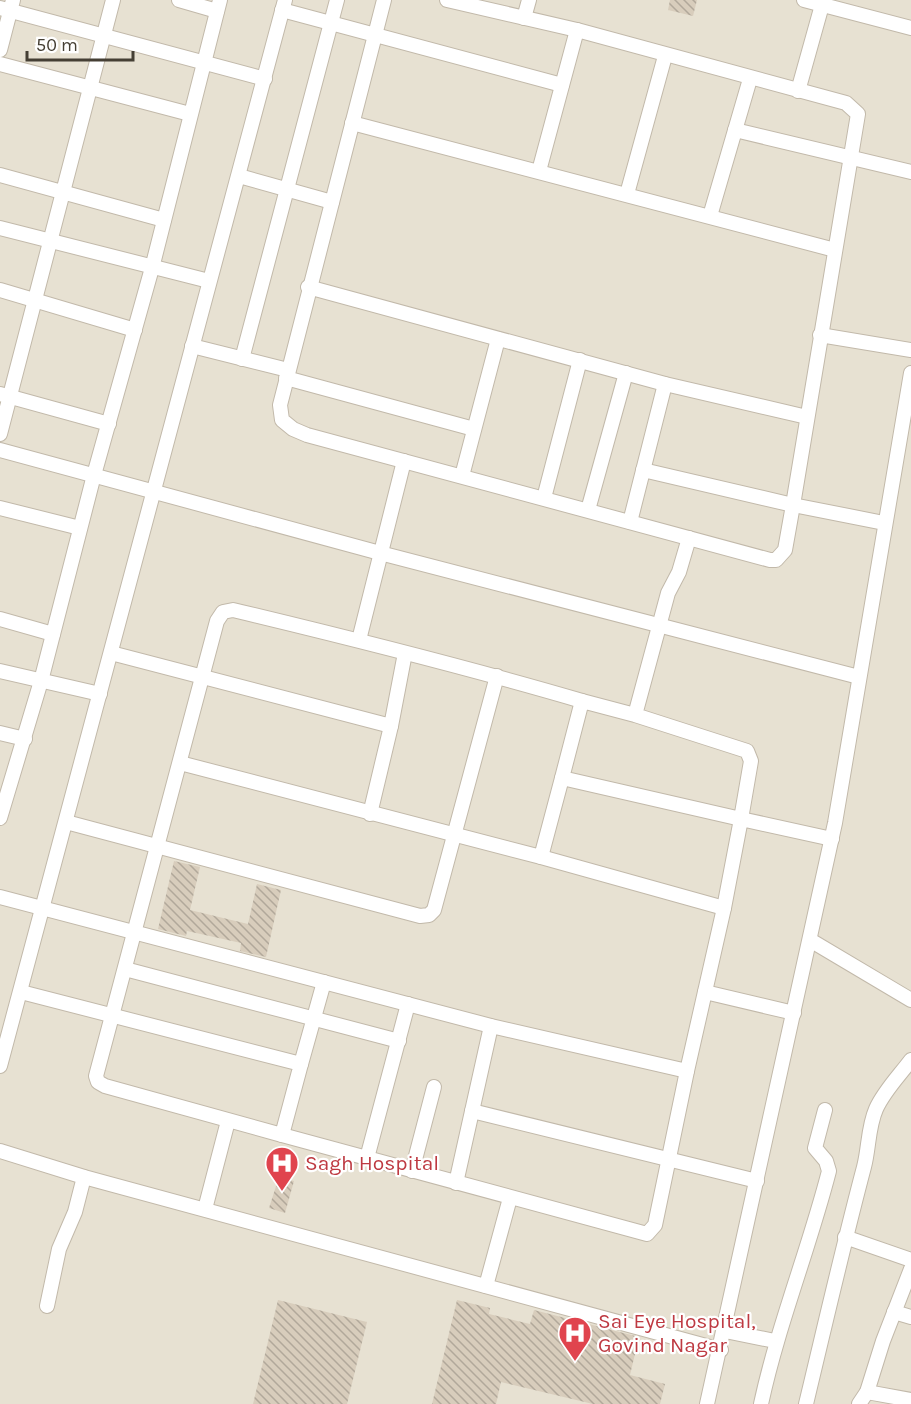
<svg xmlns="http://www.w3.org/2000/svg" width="911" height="1404" font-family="Karla,sans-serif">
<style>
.residential{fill:#e7e1d2}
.building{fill:url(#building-back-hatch)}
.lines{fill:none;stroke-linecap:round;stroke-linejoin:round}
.minor-casing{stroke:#c2b9aa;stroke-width:16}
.minor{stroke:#fff;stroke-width:14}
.labels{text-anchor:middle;stroke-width:4.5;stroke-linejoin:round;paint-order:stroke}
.health-label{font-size:21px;fill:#be3a42;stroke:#fff;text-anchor:start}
</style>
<defs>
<pattern id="building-back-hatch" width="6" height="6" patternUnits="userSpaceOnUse" patternTransform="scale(1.5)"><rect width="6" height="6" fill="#d8cdbc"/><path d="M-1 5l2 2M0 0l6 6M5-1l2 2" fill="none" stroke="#b1a89a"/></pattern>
</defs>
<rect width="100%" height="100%" fill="#f3efe4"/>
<rect class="residential" x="0" y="0" width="911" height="1404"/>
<g class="building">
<path d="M 670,0 L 697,0 L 693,16 L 668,10 Z"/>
<path d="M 174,861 L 200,867 L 190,910 L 248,924 L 257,884 L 281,890 L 266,957 L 240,951 L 241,943 L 187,931 L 186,936 L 158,929 Z"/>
<path d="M 279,1177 L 294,1181 L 285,1213 L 269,1208 Z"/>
<path d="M 278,1300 L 367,1322 L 347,1404 L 253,1404 Z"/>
<path d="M 457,1300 L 490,1308 L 489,1314 L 530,1324 L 534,1310 L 639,1337 L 630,1375 L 665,1384 L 660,1404 L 593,1404 L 501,1382 L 496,1404 L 432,1404 Z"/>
</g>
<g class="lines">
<defs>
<g id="minor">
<path d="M 179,0 L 217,11"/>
<path d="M 384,0 L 280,405 L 282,420 L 293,429 L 307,435 L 770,560 L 776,560 L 785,550 L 793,505 L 858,114 L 846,103 L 577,30 L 447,0"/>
<path d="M 804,0 L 911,28"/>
<path d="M 0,8 L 265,79"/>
<path d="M 282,10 L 562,85"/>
<path d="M 524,18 L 529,0"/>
<path d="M 0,50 L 13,0"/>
<path d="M 0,64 L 190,114"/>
<path d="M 798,91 L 822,5"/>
<path d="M 352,123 L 835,250"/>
<path d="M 735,130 L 911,172"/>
<path d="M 539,171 L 577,30"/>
<path d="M 0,175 L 164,220"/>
<path d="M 239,176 L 332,202"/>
<path d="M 627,194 L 665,56"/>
<path d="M 710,216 L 750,79"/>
<path d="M 0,228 L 209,281"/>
<path d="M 308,287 L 665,384 L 807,417"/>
<path d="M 0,290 L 135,330"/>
<path d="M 820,335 L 911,350"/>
<path d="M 192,346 L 288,370"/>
<path d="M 242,359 L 337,0"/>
<path d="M 286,378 L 474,429"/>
<path d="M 0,394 L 109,424"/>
<path d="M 0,434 L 113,0"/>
<path d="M 0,450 L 380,553 L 859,677"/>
<path d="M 643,470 L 793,505 L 884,523"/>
<path d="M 462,476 L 498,339"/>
<path d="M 544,498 L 580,360"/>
<path d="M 0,508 L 80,528"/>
<path d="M 588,510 L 626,373"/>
<path d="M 630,522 L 665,384"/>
<path d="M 0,619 L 53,634"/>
<path d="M 359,640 L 404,461"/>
<path d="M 111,653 L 391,726 L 405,653"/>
<path d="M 0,671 L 100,694"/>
<path d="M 635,715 L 582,701 L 562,778 L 741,819 L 751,761 L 747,751 L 635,715 L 668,593 L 679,572 L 689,538"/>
<path d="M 0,733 L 25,739"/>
<path d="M 180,763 L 541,857 L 562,778"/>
<path d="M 370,814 L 391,726"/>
<path d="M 0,818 L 41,681 L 94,475 L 152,268 L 220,0"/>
<path d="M 66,822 L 420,916 L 429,915 L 434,910 L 497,676"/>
<path d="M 541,857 L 724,908 L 687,1071"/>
<path d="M 0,897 L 491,1026 L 687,1071 L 655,1225 L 647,1234 L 282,1135"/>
<path d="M 724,908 L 741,819 L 832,839"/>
<path d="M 810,940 L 911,1000"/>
<path d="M 125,969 L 399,1041"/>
<path d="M 21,992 L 301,1064 L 282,1135 L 105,1086 L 98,1082 L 96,1076 L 217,621 L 223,612 L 233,610 C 350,638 466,667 582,701"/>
<path d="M 705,992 L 794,1013"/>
<path d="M 301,1064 L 324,982"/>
<path d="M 0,1066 L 285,0"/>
<path d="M 472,1111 L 757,1181"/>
<path d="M 0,1151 L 84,1177 L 721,1350"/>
<path d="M 367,1158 L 408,1004"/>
<path d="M 412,1171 L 434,1087"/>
<path d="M 456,1183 L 491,1026"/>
<path d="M 205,1209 L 228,1121"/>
<path d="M 845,1237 L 911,1260"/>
<path d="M 486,1286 L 510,1198"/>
<path d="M 47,1306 L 59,1249 L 75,1212 L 84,1177"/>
<path d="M 894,1312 L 911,1317"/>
<path d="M 725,1331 L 775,1341"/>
<path d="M 867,1392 L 911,1400"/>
<path d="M 707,1404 L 835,823 L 911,373"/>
<path d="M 761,1404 C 778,1325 809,1249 829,1171 L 826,1161 L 815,1148 L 825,1110"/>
<path d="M 806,1404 C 825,1325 843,1246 864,1167 C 869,1148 868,1127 876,1109 C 884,1091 899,1076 911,1060"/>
<path d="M 859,1404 L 867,1392 L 883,1341 L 911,1269"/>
</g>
</defs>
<use href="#minor" class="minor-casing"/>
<use href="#minor" class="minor"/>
</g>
<defs>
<symbol id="hospital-pin" viewBox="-11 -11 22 30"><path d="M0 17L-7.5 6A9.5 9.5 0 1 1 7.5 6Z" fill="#e0444e" stroke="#fff"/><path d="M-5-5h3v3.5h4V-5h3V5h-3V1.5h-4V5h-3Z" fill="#fff"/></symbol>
</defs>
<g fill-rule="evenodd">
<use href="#hospital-pin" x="263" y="1144" width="38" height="52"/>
<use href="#hospital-pin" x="556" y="1314" width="38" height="52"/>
</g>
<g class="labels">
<g class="health-label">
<text x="305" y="1170">Sagh Hospital</text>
<text x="598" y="1328">Sai Eye Hospital,<tspan x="598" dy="24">Govind Nagar</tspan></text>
</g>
</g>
<path d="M27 51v9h106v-9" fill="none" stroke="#453f34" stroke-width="3"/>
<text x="36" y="51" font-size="18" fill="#453f34" stroke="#ffffff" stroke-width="4.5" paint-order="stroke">50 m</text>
</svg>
